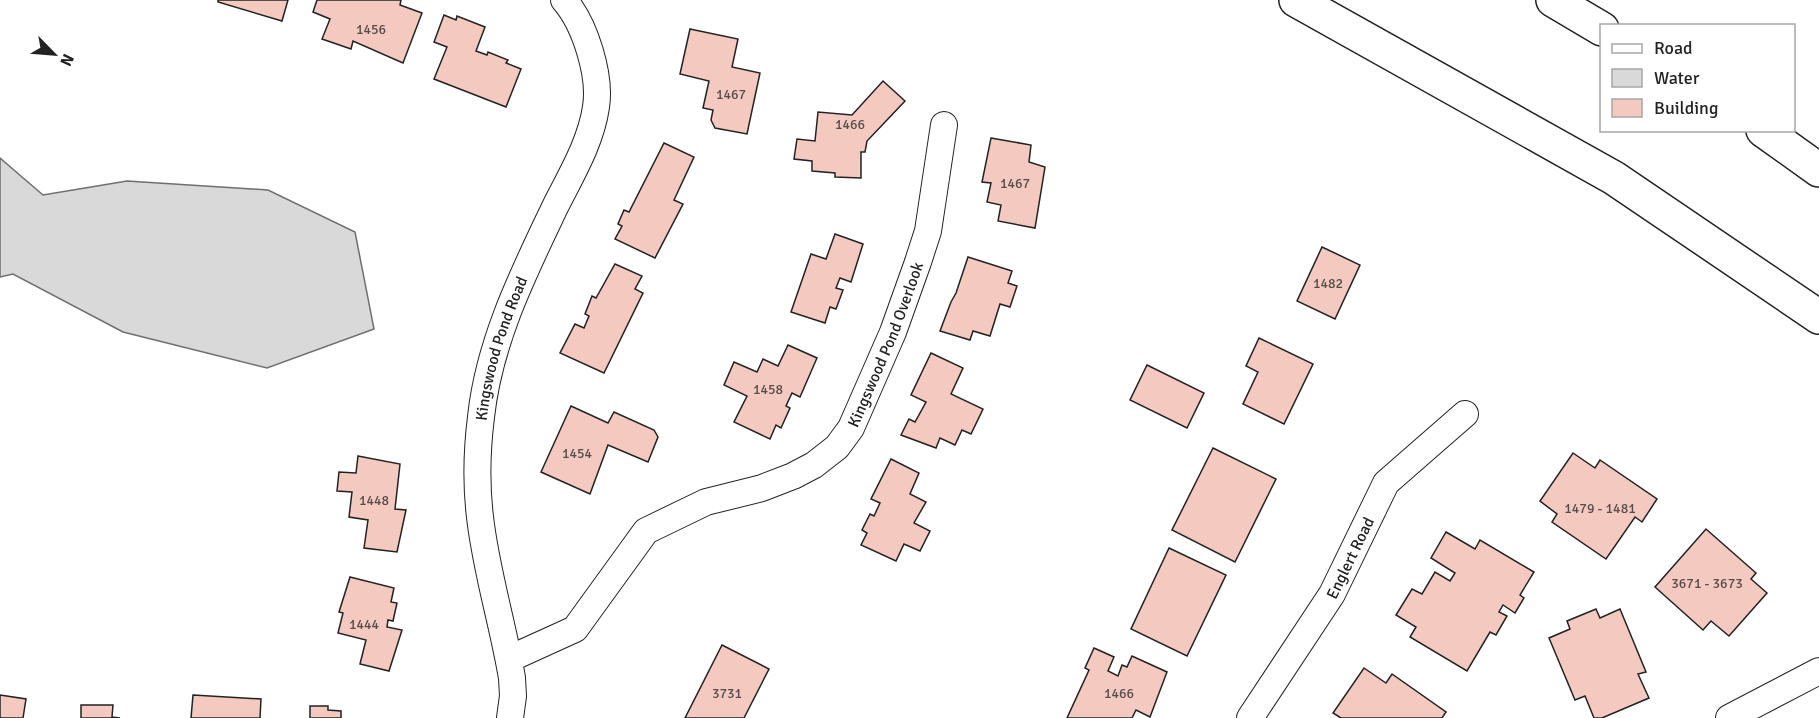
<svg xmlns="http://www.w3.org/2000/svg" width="1819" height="718" font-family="Signika,sans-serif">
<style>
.water{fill:#d9d9d9;stroke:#6f6f6f;stroke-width:1.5}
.building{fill:#f3c9c0;stroke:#222;stroke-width:1.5}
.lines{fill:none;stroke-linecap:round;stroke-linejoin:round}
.minor-casing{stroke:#222;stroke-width:28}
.motorway-casing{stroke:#222;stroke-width:36}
.minor{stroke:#fff;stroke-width:26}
.motorway{stroke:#fff;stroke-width:33}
.labels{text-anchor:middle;stroke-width:4.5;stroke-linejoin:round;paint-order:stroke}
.number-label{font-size:14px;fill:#564c4a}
.street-label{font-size:16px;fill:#222;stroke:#fff}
</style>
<rect width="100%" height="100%" fill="#fff"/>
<path class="water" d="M 0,158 L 43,195 L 127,181 L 268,190 L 355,232 L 374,329 L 267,368 L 123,332 L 13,274 L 0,277 Z"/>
<g class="building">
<path d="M 218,0 L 288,0 L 282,21 L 218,2 Z"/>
<path d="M 317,0 L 401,0 L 400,5 L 422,13 L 403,63 L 353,41 L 351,49 L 322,39 L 330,19 L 313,12 Z"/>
<path d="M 444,15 L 456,20 L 457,16 L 485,27 L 476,51 L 487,55 L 488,52 L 508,60 L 506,63 L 521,69 L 506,107 L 434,79 L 447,47 L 434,42 Z"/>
<path d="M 690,29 L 738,39 L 732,67 L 760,73 L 747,134 L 715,128 L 711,120 L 713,110 L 703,108 L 709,81 L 680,74 Z"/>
<path d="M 883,81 L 905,101 L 867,141 L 865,152 L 861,152 L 861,178 L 835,177 L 835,173 L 812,171 L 812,161 L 794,159 L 797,139 L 815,141 L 818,112 L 852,115 Z"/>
<path d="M 991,138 L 1031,145 L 1029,162 L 1045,167 L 1035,228 L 998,221 L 1001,205 L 987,202 L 991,183 L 982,182 Z"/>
<path d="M 664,143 L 694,157 L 674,200 L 683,204 L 655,258 L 615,239 L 622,226 L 618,224 L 624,210 L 629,212 Z"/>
<path d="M 835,234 L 863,244 L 851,282 L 840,278 L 836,288 L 843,290 L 836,309 L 830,307 L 825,323 L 791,312 L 811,254 L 826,259 Z"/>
<path d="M 1322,247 L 1360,265 L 1335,319 L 1297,301 Z"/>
<path d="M 968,257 L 1012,271 L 1008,283 L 1017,286 L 1010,307 L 1000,304 L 990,336 L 973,331 L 970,340 L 940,331 L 951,302 L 956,293 Z"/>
<path d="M 615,264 L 642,276 L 635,289 L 643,293 L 604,373 L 560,353 L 575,324 L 584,328 L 589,316 L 585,314 L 592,296 L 596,298 Z"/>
<path d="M 1259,338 L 1313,364 L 1284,424 L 1243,404 L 1258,372 L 1246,366 Z"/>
<path d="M 788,345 L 817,358 L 800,397 L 792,393 L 786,406 L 790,408 L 781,428 L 776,425 L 770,439 L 734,422 L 747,396 L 724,385 L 734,362 L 757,372 L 763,359 L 778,366 Z"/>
<path d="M 931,353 L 963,368 L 951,394 L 983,409 L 971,434 L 962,430 L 955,445 L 940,438 L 936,448 L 901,435 L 909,419 L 915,422 L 926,402 L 911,395 Z"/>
<path d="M 1147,365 L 1204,393 L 1187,428 L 1130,400 Z"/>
<path d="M 571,406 L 608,423 L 614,412 L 654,430 L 658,437 L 648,462 L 608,445 L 590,494 L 541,472 Z"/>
<path d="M 1213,448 L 1276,479 L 1235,562 L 1172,530 Z"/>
<path d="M 1573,453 L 1595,468 L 1600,460 L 1657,499 L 1642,522 L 1635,517 L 1606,559 L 1552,522 L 1557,514 L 1540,501 Z"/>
<path d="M 358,456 L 400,464 L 395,509 L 406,510 L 397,552 L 364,548 L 368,520 L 349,517 L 352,492 L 337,491 L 339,472 L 356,473 Z"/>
<path d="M 891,459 L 919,473 L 910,494 L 926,502 L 914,523 L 930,531 L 920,551 L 904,544 L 896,561 L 861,545 L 867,533 L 862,530 L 870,514 L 874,516 L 880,503 L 871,499 Z"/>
<path d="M 1706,529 L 1756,573 L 1751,579 L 1767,593 L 1729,636 L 1711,621 L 1703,630 L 1655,587 Z"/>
<path d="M 1446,532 L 1475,549 L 1480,540 L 1534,572 L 1520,595 L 1524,598 L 1515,613 L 1503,605 L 1499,612 L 1507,616 L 1496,635 L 1490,632 L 1467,671 L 1410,637 L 1416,627 L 1396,615 L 1412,589 L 1422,594 L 1435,572 L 1450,581 L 1455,573 L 1431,558 Z"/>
<path d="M 1169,548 L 1226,575 L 1187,656 L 1131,629 Z"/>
<path d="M 350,577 L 394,588 L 391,602 L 397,603 L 393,621 L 388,620 L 387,627 L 402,630 L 389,671 L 360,664 L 366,640 L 338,633 L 343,613 L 339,612 Z"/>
<path d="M 1596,609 L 1600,618 L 1620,609 L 1646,672 L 1638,674 L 1649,698 L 1602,718 L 1594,718 L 1585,696 L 1575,700 L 1549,638 L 1570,629 L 1567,621 Z"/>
<path d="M 722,645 L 769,669 L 744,718 L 685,718 Z"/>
<path d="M 1094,648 L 1114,657 L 1108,671 L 1118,676 L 1122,665 L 1127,667 L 1132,656 L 1167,672 L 1150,717 L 1136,710 L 1132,718 L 1067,718 L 1089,670 L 1085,668 Z"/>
<path d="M 1364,668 L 1386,683 L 1392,674 L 1446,712 L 1442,718 L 1341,718 L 1333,713 Z"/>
<path d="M 0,695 L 26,699 L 23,718 L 0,718 Z"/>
<path d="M 193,695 L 261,699 L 260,718 L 191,718 Z"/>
<path d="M 81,705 L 113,705 L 112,717 L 120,718 L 81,718 Z"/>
<path d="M 310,706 L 328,706 L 328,710 L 341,711 L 341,718 L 310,718 Z"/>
</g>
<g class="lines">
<defs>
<g id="minor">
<path id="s1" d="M 509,659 L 575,629 L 646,531 L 706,502 L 762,488 L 793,476 L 814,465 L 837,447 L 851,428 L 893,332 L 918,262 L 928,231 L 944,125"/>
<path id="s2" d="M 510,718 L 513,696 L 512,678 C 503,624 486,571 480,517 C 476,484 477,449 481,417 C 489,342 523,274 555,207 C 571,175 591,142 596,107 C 601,75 585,24 564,0"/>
<path id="s3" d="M 1250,718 L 1332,594 L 1386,483 L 1465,414"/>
<path d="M 1729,718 L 1819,671"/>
</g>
<g id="motorway">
<path d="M 1296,0 L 1614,178 L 1819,317"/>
<path d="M 1553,0 L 1602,29"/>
<path d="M 1763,130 L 1819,170"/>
</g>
</defs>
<use href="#minor" class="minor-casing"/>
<use href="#motorway" class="motorway-casing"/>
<use href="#minor" class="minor"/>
<use href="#motorway" class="motorway"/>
</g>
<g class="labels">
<g class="number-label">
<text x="371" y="34">1456</text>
<text x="731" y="99">1467</text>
<text x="850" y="129">1466</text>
<text x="1015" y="188">1467</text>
<text x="1328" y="288">1482</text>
<text x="768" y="394">1458</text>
<text x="577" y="458">1454</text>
<text x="374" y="505">1448</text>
<text x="1600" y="513">1479 - 1481</text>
<text x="1707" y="588">3671 - 3673</text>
<text x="364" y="629">1444</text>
<text x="727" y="698">3731</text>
<text x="1119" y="698">1466</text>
</g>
<g class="street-label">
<text dy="6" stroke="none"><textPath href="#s1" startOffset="518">Kingswood Pond Overlook</textPath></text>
<text dy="6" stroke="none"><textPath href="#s2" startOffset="376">Kingswood Pond Road</textPath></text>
<text dy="6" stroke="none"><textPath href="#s3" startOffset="189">Englert Road</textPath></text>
</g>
</g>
<rect x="1600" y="24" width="195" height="108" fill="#ffffff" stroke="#a7a7a7" stroke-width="1.5"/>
<rect x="1612" y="44" width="30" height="9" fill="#ffffff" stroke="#a7a7a7" stroke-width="1.5"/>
<text x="1654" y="54" font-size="18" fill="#222222">Road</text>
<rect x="1612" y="69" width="30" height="18" fill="#d9d9d9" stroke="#a7a7a7" stroke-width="1.5"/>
<text x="1654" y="84" font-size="18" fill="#222222">Water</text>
<rect x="1612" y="99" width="30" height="18" fill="#f3c9c0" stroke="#a7a7a7" stroke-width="1.5"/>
<text x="1654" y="114" font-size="18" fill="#222222">Building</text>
<g transform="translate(54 54) rotate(115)" stroke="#ffffff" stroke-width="4.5" paint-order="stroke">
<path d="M0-4.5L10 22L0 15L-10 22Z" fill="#222222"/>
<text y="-9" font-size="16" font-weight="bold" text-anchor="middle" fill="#222222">N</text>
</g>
</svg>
